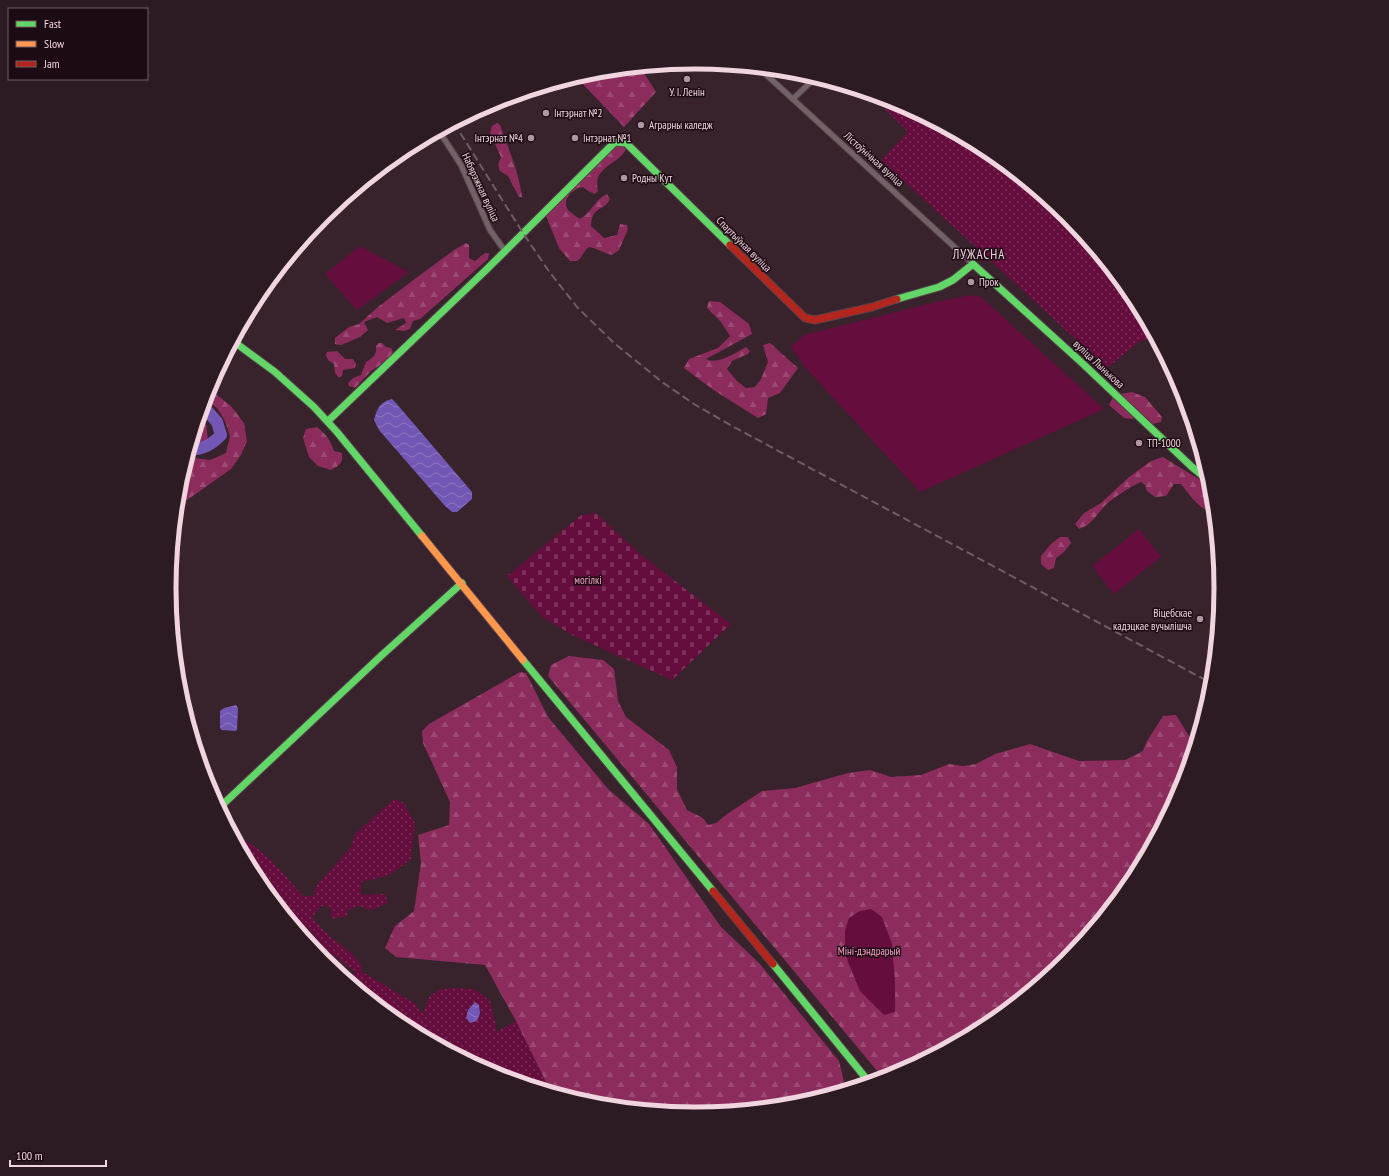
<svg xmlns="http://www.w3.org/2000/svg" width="1389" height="1176" font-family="'PT Sans Narrow',sans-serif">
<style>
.grass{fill:url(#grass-dots)}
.forest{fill:url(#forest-firs)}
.cemetery{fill:url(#cemetery-stones)}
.park{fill:#650e3e}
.water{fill:url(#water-waves)}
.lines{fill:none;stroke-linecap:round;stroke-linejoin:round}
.stream{stroke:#7258b4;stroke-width:2}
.river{stroke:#7258b4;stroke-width:12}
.street-casing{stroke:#544149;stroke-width:7}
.fast-casing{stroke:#544149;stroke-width:9}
.slow-casing{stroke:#544149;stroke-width:9}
.jam-casing{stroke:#544149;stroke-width:9}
.street{stroke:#736168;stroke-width:5}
.fast{stroke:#63d668;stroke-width:7}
.slow{stroke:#ff974d;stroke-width:7}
.jam{stroke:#b3261e;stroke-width:7}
.rail{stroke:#6e5d63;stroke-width:2;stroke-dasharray:8 4;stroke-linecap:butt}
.poi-dot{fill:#b096a0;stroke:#1c0b13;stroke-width:1.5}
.labels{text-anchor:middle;stroke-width:3;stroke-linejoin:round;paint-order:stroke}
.poi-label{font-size:11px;fill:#f0d5df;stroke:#1c0b13;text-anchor:start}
.street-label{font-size:11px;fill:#f0d5df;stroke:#1c0b13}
.park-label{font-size:11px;fill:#f8a3c6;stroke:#1c0b13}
.quarter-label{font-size:13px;letter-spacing:1px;fill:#f0d5df;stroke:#1c0b13}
.rim{fill:none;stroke:#f0d5df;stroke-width:5}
</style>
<defs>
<pattern id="grass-dots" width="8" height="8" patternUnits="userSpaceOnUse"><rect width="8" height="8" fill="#650e3e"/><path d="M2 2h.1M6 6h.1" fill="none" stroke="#7b3059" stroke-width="1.8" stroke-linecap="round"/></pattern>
<pattern id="forest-firs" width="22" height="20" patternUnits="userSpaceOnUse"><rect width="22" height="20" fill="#8b2c5c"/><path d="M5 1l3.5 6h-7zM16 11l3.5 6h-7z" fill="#9c4a73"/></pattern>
<pattern id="cemetery-stones" width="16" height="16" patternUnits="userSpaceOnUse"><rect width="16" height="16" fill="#650e3e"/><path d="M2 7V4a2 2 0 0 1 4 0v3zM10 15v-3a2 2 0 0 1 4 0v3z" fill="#7b3059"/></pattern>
<pattern id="water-waves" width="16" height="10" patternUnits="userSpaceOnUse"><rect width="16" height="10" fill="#7258b4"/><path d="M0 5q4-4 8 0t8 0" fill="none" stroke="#8d77c1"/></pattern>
</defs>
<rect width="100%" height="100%" fill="#38222c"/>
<g class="grass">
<path d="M 871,95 L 896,102 L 987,151 L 1067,216 L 1132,296 L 1154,337 L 1140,341 L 1107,368 L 881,160 L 908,132 Z"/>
<path d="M 394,799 L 404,803 L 415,823 L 411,859 L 390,875 L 361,882 L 361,895 L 385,894 L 388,903 L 371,910 L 359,906 L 348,910 L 347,916 L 332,919 L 330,907 L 321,906 L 312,917 C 318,924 325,932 332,938 C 343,947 356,954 362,967 L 361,971 L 414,1003 L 423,1014 L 429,997 L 440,989 L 458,988 L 476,990 L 490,1001 L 495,1022 L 496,1032 L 516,1021 L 545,1080 L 550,1091 L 493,1074 L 402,1025 L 348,981 L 356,971 L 352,970 L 322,946 L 308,928 L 303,930 L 301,934 L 257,880 L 233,836 C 261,843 284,875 303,896 L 313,896 L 317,885 L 351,847 L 355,834 Z"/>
</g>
<g class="forest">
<path d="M 644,67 L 644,73 L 656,92 L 624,127 L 576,77 L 592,72 Z"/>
<path d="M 497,123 L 500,125 C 508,148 519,172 522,197 L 519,197 L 508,176 L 500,171 L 498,165 L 501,157 L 490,133 L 492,126 Z"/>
<path d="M 620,144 L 626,149 C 619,165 592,166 598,191 L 595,194 L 588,191 L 583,187 C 572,189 560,200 569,211 C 572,214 576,216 580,219 C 591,213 596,198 607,194 L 610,199 C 604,212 592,205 591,226 L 604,238 L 617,235 L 620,224 L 627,225 L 628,229 L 619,250 L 612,255 C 603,253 597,248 589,247 C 583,251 583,257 577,261 L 570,261 L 559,248 L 546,216 L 550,208 L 614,146 Z"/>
<path d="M 466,243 L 469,245 L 469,258 L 475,261 L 485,253 L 489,253 L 488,259 L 420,319 L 413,321 L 410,329 L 404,331 L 395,330 L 406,323 L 404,318 L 387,323 L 377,317 L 364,322 L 368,330 L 360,337 L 341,345 L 335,344 L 335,338 L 349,327 L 359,324 L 378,307 L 412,281 L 454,250 Z"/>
<path d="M 709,301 L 720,302 L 749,324 L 752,334 L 706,359 C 718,365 735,353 746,347 L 750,351 L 748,354 L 732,361 L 727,369 L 737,381 L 746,388 L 755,387 L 761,379 L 768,362 L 763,345 L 770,343 L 798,368 L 780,393 L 768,398 L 766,414 L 758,418 L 715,391 L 684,368 L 689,359 L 718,348 L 730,336 L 721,322 L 707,308 Z"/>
<path d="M 379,343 L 382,343 L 386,347 L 391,348 L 393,352 L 388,360 L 371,371 L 355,388 L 349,386 L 348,383 L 353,378 L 361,375 L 366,362 C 373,358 377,355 376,346 Z"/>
<path d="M 337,351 L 345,359 L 353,359 L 356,364 L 355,368 L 343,370 L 342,376 L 339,378 L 335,373 L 334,364 L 328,360 L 326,355 L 327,352 Z"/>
<path d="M 208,388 L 231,406 L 244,423 L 247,441 L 241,455 L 231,469 L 180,505 L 176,515 L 179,485 L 187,457 L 210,460 L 226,453 L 230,436 L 225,421 L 217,408 L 205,399 Z"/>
<path d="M 1132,392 L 1145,397 L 1162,417 L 1161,422 L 1153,424 L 1120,394 Z"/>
<path d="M 1116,396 L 1134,415 L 1133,419 L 1124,418 L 1109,405 L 1113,397 Z"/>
<path d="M 199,417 L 201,417 L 206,422 L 208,440 L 204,444 L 190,446 Z"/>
<path d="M 317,427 C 326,434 330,440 334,451 L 342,453 C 343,463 340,465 331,470 L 318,466 L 309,457 L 303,438 L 306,429 Z"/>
<path d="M 1163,457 L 1210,486 L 1213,512 C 1200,511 1189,494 1181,484 L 1174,484 L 1166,496 L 1155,497 L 1147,491 L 1145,485 L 1141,482 C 1130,487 1119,494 1109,502 C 1098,511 1094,524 1079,529 L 1075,524 L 1084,513 L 1101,503 L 1129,477 L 1151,461 Z"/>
<path d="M 1060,537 L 1068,537 L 1071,543 L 1064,552 L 1056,558 L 1054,568 L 1048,570 L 1041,564 L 1041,556 L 1051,544 Z"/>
<path d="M 569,656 L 603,660 L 614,669 L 618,701 L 626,717 L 669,750 L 677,767 L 677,789 L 687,810 L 703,818 L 708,825 L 716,823 L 727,814 L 762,791 L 795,788 L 848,773 L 870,770 L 891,777 L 921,775 L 949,764 L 963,766 L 976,764 L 995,754 L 1030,744 L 1079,761 L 1125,760 L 1143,751 L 1147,741 L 1163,716 L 1176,715 L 1194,744 L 1180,790 L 1132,880 L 1066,960 L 987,1025 L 896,1074 L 883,1078 L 548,676 L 551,665 Z"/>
<path d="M 520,672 L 526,673 L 548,717 L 608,789 L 649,824 L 721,927 L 760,964 L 839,1061 L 845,1086 L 847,1089 L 797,1104 L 694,1114 L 592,1104 L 550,1091 L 545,1080 L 516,1021 L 485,965 L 396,957 L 385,948 L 395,926 L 414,911 L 421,863 L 418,835 L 449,825 L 450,802 L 423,743 L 422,731 L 429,724 Z"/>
</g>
<path class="cemetery" d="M 596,513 L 640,554 L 731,624 L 672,680 L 574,636 L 542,617 L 507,576 L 581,515 Z"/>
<g class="park">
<path d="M 360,246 L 409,272 L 357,310 L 325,274 Z"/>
<path d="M 971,295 L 981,297 L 1103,408 L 1100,411 L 920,492 L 803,365 L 791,346 L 798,341 L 804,335 L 940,301 Z"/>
<path d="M 1139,529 L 1161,557 L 1114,594 L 1092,566 Z"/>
<path d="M 871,909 L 882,917 L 892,944 L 895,983 L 895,1012 L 884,1015 L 860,991 L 848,962 L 845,949 L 845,931 L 849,918 L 860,911 Z"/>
</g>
<g class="water">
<path d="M 392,399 L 396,403 L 472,492 L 472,499 L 457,512 L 452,512 L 445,506 L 379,430 L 374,420 C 377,408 380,402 392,399 Z"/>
<path d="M 236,705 L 238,708 L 237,730 L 235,731 L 222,730 L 220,728 L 220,711 L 224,708 Z"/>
<path d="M 475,1002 L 479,1005 L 480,1013 L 477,1021 L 470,1023 L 466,1018 L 468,1010 Z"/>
</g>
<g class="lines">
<path class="stream" d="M 268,894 L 272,893 L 278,906"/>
<path class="river" d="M 189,450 C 204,449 211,445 221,435 L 217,422 L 203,406"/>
<defs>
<g id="street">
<path d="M 760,69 L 973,264"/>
<path d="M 794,98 L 815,78"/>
<path d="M 439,131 L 461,165 L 490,230 L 505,251"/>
</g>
<g id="fast">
<path d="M 897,299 L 939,287 L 953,280 L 973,264 L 1081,362 L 1192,467 L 1209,481"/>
<path d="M 233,341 L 275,372 L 314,407 L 337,432 L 422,536"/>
<path d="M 328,421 L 487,269 L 615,142 L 626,143 L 730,245"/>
<path d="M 523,660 L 713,891"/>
<path d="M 219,808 L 382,655 L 462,583"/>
<path d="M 773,964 L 869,1082"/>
</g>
<path id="slow" d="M 422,536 L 523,660"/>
<g id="jam">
<path d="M 730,245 L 805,318 L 815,320 L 872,307 L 897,299"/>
<path d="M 713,891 L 773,964"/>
</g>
</defs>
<use href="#street" class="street-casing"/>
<use href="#fast" class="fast-casing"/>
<use href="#slow" class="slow-casing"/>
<use href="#jam" class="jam-casing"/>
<use href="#street" class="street"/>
<use href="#fast" class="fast"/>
<use href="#slow" class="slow"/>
<use href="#jam" class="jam"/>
<path class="rail" d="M 454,123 L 523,233 L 548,270 L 577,307 L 614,343 L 662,382 L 694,404 L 732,426 L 1211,683"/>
</g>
<g class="poi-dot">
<circle cx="687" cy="79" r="4"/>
<circle cx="546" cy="113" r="4"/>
<circle cx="641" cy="125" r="4"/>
<circle cx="531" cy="138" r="4"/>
<circle cx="575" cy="138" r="4"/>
<circle cx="624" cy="178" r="4"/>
<circle cx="971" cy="282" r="4"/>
<circle cx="1139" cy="443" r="4"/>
<circle cx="1200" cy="619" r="4"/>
</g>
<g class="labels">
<g class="poi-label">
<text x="687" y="96" text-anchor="middle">У. І. Ленін</text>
<text x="554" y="117">Інтэрнат №2</text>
<text x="649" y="129">Аграрны каледж</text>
<text x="523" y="142" text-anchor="end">Інтэрнат №4</text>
<text x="583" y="142">Інтэрнат №1</text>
<text x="632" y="182">Родны Кут</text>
<text x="979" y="286">Прок</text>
<text x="1147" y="447">ТП-1000</text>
<text x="1192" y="617" text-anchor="end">Віцебскае<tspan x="1192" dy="13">кадэцкае вучылішча</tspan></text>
</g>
<g class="street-label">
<text transform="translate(874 159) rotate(42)" y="4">Лістоўнічная вуліца</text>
<text transform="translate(481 187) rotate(65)" y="4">Набярэжная вуліца</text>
<text transform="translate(744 244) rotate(45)" y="4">Спартыўная вуліца</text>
<text transform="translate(1099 364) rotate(43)" y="4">вуліца Лынькова</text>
</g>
<g class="park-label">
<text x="588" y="584">могілкі</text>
<text x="869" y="955">Міні-дэндрарый</text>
</g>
<g class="quarter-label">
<text x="979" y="259">ЛУЖАСНА</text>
</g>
</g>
<path d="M0 0H1389V1176H0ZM176 588a519 519 0 1 1 1038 0a519 519 0 1 1-1038 0Z" fill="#2d1b23" fill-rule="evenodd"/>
<path class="rim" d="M176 588a519 519 0 1 1 1038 0a519 519 0 1 1-1038 0Z"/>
<rect x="8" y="8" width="140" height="72" fill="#1c0b13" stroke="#715c65"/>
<rect x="16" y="21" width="20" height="6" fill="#63d668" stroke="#715c65"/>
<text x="44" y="28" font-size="12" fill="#f0d5df">Fast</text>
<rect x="16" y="41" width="20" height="6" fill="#ff974d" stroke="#715c65"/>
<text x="44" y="48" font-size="12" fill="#f0d5df">Slow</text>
<rect x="16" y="61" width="20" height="6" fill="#b3261e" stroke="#715c65"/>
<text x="44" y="68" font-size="12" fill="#f0d5df">Jam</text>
<path d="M10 1160v6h96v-6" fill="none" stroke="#f0d5df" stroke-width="2"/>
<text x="16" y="1160" font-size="12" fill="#f0d5df" stroke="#1c0b13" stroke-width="3" paint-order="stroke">100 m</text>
</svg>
